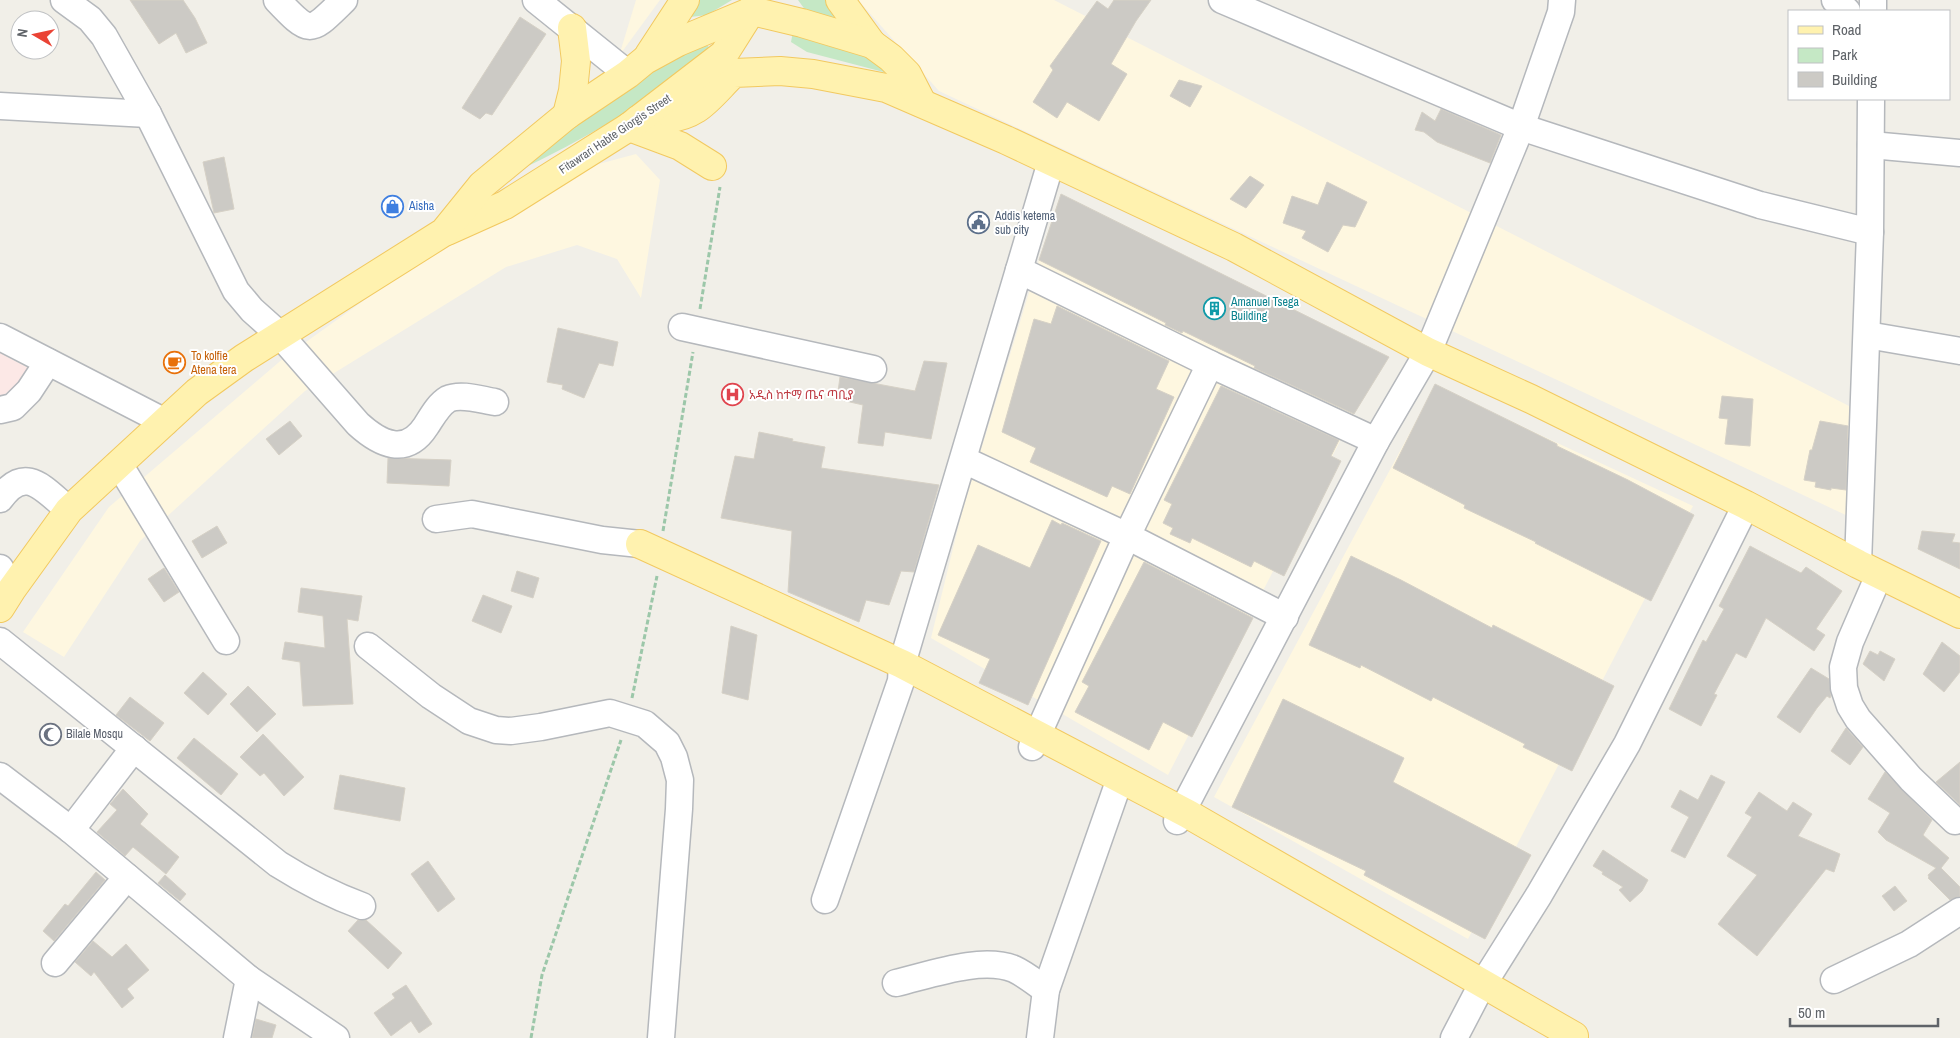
<svg xmlns="http://www.w3.org/2000/svg" width="1960" height="1038" font-family="'Archivo Narrow','Noto Sans Ethiopic',sans-serif">
<style>
.commercial{fill:#fef7e0}
.medical{fill:#fce8e6}
.green{fill:#c5e8c5}
.building{fill:#cccac5;stroke:#d6d1c6}
.lines{fill:none;stroke-linecap:round;stroke-linejoin:round}
.minor-casing{stroke:#b5b8bc;stroke-width:29}
.major-casing{stroke:#f2c960;stroke-width:30}
.path{stroke:#9cc7a9;stroke-width:3;stroke-dasharray:5 2.5;stroke-linecap:butt}
.minor{stroke:#fff;stroke-width:26}
.major{stroke:#fff2af;stroke-width:28}
.labels{text-anchor:middle;stroke-width:4;stroke-linejoin:round;paint-order:stroke}
.street-label{font-size:12px;fill:#5f6368;stroke:#fff}
.shop-label{font-size:12px;fill:#366cbe;stroke:#fff;text-anchor:start}
.service-label{font-size:12px;fill:#4e5e75;stroke:#fff;text-anchor:start}
.culture-label{font-size:12px;fill:#0d838f;stroke:#fff;text-anchor:start}
.food-label{font-size:12px;fill:#c56008;stroke:#fff;text-anchor:start}
.health-label{font-size:12px;fill:#be3a42;stroke:#fff;text-anchor:start}
.worship-label{font-size:12px;fill:#5b616d;stroke:#fff;text-anchor:start}
</style>
<rect width="100%" height="100%" fill="#f1efe8"/>
<g class="commercial">
<path d="M 636,0 L 660,0 L 619,56 Z"/>
<path d="M 858,0 L 1054,0 L 1849,406 L 1850,517 L 939,91 Z"/>
<path d="M 636,154 L 660,180 L 641,298 L 617,259 L 577,245 L 506,267 L 305,391 L 140,541 L 64,657 L 23,632 L 109,507 L 285,357 L 528,183 Z"/>
<path d="M 1039,260 L 1354,414 L 1168,775 L 931,638 L 962,512 Z"/>
<path d="M 1435,386 L 1693,506 L 1468,939 L 1214,797 Z"/>
</g>
<path class="medical" d="M 0,353 L 32,370 L 0,399 Z"/>
<g class="green">
<path d="M 696,0 L 732,0 L 707,15 L 682,18 Z"/>
<path d="M 798,0 L 843,0 L 855,16 L 834,21 L 806,11 Z"/>
<path d="M 793,31 L 845,38 L 895,75 L 807,52 L 791,42 Z"/>
<path d="M 696,46 L 708,46 L 715,57 C 649,99 584,141 513,173 L 600,105 L 683,51 Z"/>
</g>
<g class="building">
<path d="M 130,0 L 183,0 L 195,18 L 207,43 L 186,53 L 176,33 L 159,44 Z"/>
<path d="M 1114,0 L 1151,0 L 1136,21 L 1111,64 L 1127,74 L 1099,121 L 1067,102 L 1057,118 L 1033,102 L 1053,70 L 1050,66 L 1097,1 L 1108,9 Z"/>
<path d="M 520,17 L 546,34 L 492,115 L 486,113 L 480,119 L 462,108 Z"/>
<path d="M 1179,80 L 1202,86 L 1190,107 L 1170,96 Z"/>
<path d="M 1441,109 L 1501,135 L 1490,163 L 1437,142 L 1424,132 L 1415,130 L 1422,112 L 1435,121 Z"/>
<path d="M 224,157 L 234,209 L 214,213 L 203,162 Z"/>
<path d="M 1250,176 L 1264,185 L 1246,208 L 1230,199 Z"/>
<path d="M 1327,182 L 1367,202 L 1355,227 L 1343,225 L 1328,252 L 1302,238 L 1306,231 L 1283,223 L 1292,196 L 1318,205 Z"/>
<path d="M 1061,194 L 1389,357 L 1354,414 L 1254,368 L 1255,366 L 1183,331 L 1182,333 L 1165,325 L 1166,323 L 1039,260 Z"/>
<path d="M 1057,306 L 1169,361 L 1156,389 L 1174,397 L 1130,494 L 1112,486 L 1107,497 L 1030,462 L 1036,448 L 1002,432 L 1034,319 L 1051,324 Z"/>
<path d="M 558,328 L 618,342 L 613,366 L 599,363 L 584,398 L 562,389 L 563,385 L 547,382 Z"/>
<path d="M 924,361 L 947,363 L 931,439 L 885,432 L 883,446 L 858,443 L 863,405 L 837,399 L 840,377 L 915,391 Z"/>
<path d="M 1435,384 L 1557,444 L 1557,446 L 1628,480 L 1694,515 L 1651,601 L 1535,543 L 1536,542 L 1464,508 L 1465,505 L 1393,468 Z"/>
<path d="M 1221,386 L 1339,440 L 1331,456 L 1341,461 L 1284,576 L 1254,561 L 1251,567 L 1192,538 L 1190,543 L 1170,534 L 1173,528 L 1163,523 L 1172,504 L 1164,500 Z"/>
<path d="M 1722,396 L 1753,399 L 1750,446 L 1725,444 L 1728,419 L 1719,418 Z"/>
<path d="M 290,421 L 302,436 L 279,455 L 266,439 Z"/>
<path d="M 1820,421 L 1848,426 L 1846,490 L 1831,488 L 1831,490 L 1815,487 L 1816,482 L 1804,480 L 1810,450 L 1812,450 Z"/>
<path d="M 759,432 L 793,439 L 792,441 L 825,447 L 821,468 L 939,485 L 914,572 L 901,571 L 889,605 L 866,600 L 859,622 L 788,592 L 792,531 L 721,518 L 735,456 L 754,459 Z"/>
<path d="M 388,458 L 451,460 L 449,486 L 387,483 Z"/>
<path d="M 1052,520 L 1061,525 L 1062,523 L 1101,541 L 1028,705 L 979,683 L 990,659 L 938,635 L 978,545 L 1030,568 Z"/>
<path d="M 217,526 L 227,543 L 202,558 L 192,541 Z"/>
<path d="M 1922,531 L 1955,534 L 1952,542 L 1960,543 L 1960,569 L 1918,549 Z"/>
<path d="M 1750,546 L 1801,573 L 1806,567 L 1842,591 L 1816,629 L 1825,635 L 1814,651 L 1766,618 L 1746,658 L 1736,653 L 1714,694 L 1717,695 L 1701,726 L 1669,709 L 1703,640 L 1706,642 L 1724,609 L 1719,606 Z"/>
<path d="M 1351,556 L 1401,580 L 1492,628 L 1493,625 L 1614,686 L 1572,771 L 1523,747 L 1525,744 L 1433,697 L 1431,701 L 1361,665 L 1360,668 L 1309,645 Z"/>
<path d="M 1144,562 L 1253,618 L 1192,737 L 1163,722 L 1149,750 L 1075,712 L 1089,686 L 1082,682 Z"/>
<path d="M 164,568 L 179,592 L 164,602 L 148,579 Z"/>
<path d="M 517,571 L 539,578 L 533,598 L 511,591 Z"/>
<path d="M 301,588 L 362,596 L 358,621 L 347,619 L 353,704 L 303,706 L 300,662 L 282,659 L 285,642 L 325,648 L 323,616 L 298,612 Z"/>
<path d="M 483,595 L 512,606 L 501,633 L 472,621 Z"/>
<path d="M 731,626 L 757,635 L 748,700 L 722,693 Z"/>
<path d="M 1942,642 L 1960,656 L 1960,672 L 1944,692 L 1923,674 Z"/>
<path d="M 1870,651 L 1878,655 L 1880,651 L 1895,659 L 1884,681 L 1863,664 Z"/>
<path d="M 1811,668 L 1829,679 L 1831,696 L 1830,698 L 1827,696 L 1817,708 L 1800,733 L 1777,717 Z"/>
<path d="M 203,672 L 227,694 L 208,715 L 184,693 Z"/>
<path d="M 248,686 L 276,714 L 257,732 L 230,704 Z"/>
<path d="M 130,697 L 164,723 L 150,741 L 116,715 Z"/>
<path d="M 1283,699 L 1404,758 L 1393,782 L 1531,855 L 1485,939 L 1364,875 L 1366,871 L 1232,807 Z"/>
<path d="M 1846,728 L 1863,747 L 1850,765 L 1831,751 Z"/>
<path d="M 263,734 L 304,777 L 284,796 L 264,773 L 260,776 L 240,757 Z"/>
<path d="M 194,738 L 238,774 L 221,795 L 177,758 Z"/>
<path d="M 1960,762 L 1960,805 L 1936,782 Z"/>
<path d="M 1885,772 L 1932,820 L 1923,835 L 1949,858 L 1941,868 L 1960,887 L 1960,896 L 1950,900 L 1928,878 L 1929,877 L 1928,875 L 1936,868 L 1886,840 L 1878,832 L 1890,813 L 1868,799 Z"/>
<path d="M 340,775 L 405,788 L 400,821 L 334,809 Z"/>
<path d="M 1711,775 L 1725,782 L 1685,858 L 1671,851 L 1689,817 L 1671,807 L 1680,790 L 1698,800 Z"/>
<path d="M 123,789 L 148,814 L 140,824 L 179,857 L 166,874 L 133,847 L 125,856 L 97,832 L 117,810 L 110,804 Z"/>
<path d="M 1759,792 L 1787,811 L 1793,802 L 1812,814 L 1798,836 L 1840,854 L 1834,872 L 1826,869 L 1757,956 L 1718,924 L 1757,875 L 1727,856 L 1752,817 L 1745,813 Z"/>
<path d="M 1603,850 L 1648,880 L 1642,891 L 1630,902 L 1619,890 L 1623,887 L 1602,874 L 1603,872 L 1593,866 Z"/>
<path d="M 428,861 L 455,899 L 438,912 L 411,874 Z"/>
<path d="M 96,872 L 105,880 L 54,941 L 43,931 L 65,904 L 68,906 Z"/>
<path d="M 165,875 L 186,894 L 180,901 L 158,883 Z"/>
<path d="M 1895,886 L 1907,901 L 1894,911 L 1882,896 Z"/>
<path d="M 358,920 L 366,920 L 402,953 L 388,969 L 348,931 Z"/>
<path d="M 93,941 L 112,957 L 126,944 L 149,970 L 127,989 L 134,998 L 122,1008 L 94,972 L 91,976 L 75,962 Z"/>
<path d="M 406,985 L 432,1024 L 419,1033 L 411,1021 L 391,1036 L 374,1013 L 395,998 L 392,994 Z"/>
<path d="M 256,1019 L 276,1025 L 272,1038 L 252,1038 Z"/>
</g>
<g class="lines">
<defs>
<g id="minor">
<path d="M 64,0 L 90,19 L 104,36 L 148,114 L 236,291 L 252,310 L 281,336 L 358,424 C 380,444 406,457 426,426 C 432,417 438,405 448,399 C 461,393 482,400 495,402"/>
<path d="M 277,0 C 311,36 310,33 344,0"/>
<path d="M 536,0 L 628,74"/>
<path d="M 1222,0 L 1521,127 L 1760,205 L 1870,232"/>
<path d="M 1835,0 L 1847,11"/>
<path d="M 1873,11 L 1873,0"/>
<path d="M 0,106 L 148,114"/>
<path d="M 1871,145 L 1960,153"/>
<path d="M 1019,270 L 1210,364 L 1376,441"/>
<path d="M 682,327 L 873,369"/>
<path d="M 1867,335 L 1960,351"/>
<path d="M 0,337 L 165,422"/>
<path d="M 0,410 L 13,407 L 29,391 L 48,362"/>
<path d="M 964,460 L 1127,536 L 1285,617"/>
<path d="M 119,464 L 226,641"/>
<path d="M 0,499 C 26,463 44,490 69,510"/>
<path d="M 436,519 L 472,514 L 602,540 L 640,544"/>
<path d="M 1858,564 L 1870,232 L 1871,99"/>
<path d="M 0,568 L 12,589"/>
<path d="M 1879,575 L 1850,642 L 1843,667 L 1844,688 L 1850,706 L 1858,719 L 1911,779 L 1955,821"/>
<path d="M 0,641 L 278,864 C 305,881 332,895 362,906"/>
<path d="M 368,646 L 431,696 L 469,721 L 496,730 L 511,731 L 541,727 L 610,713 L 645,724 L 667,743 L 674,757 L 680,780 L 679,809 L 661,1038"/>
<path d="M 1032,747 L 1127,536 L 1210,364"/>
<path d="M 0,776 L 71,830 L 249,979 L 336,1038"/>
<path d="M 1177,821 L 1376,441 L 1428,352 L 1521,127 L 1561,12 L 1562,0"/>
<path d="M 71,830 L 134,748"/>
<path d="M 825,900 L 901,681 L 902,664 L 1051,162"/>
<path d="M 55,963 L 127,877"/>
<path d="M 1834,980 L 1909,944 L 1960,911"/>
<path d="M 896,983 C 930,975 981,956 1014,969 C 1025,974 1036,983 1046,990"/>
<path d="M 237,1038 L 249,979"/>
<path d="M 1040,1038 L 1046,990 L 1116,790"/>
<path d="M 1454,1038 L 1478,992 L 1539,895 L 1627,744 L 1746,505"/>
</g>
<g id="major">
<path d="M 840,0 L 872,44"/>
<path d="M 649,55 L 685,0"/>
<path d="M 567,115 L 573,91 L 576,61 L 572,28"/>
<path d="M 638,120 C 657,120 679,120 696,109 C 709,101 722,84 734,73 L 780,71 L 813,74 L 886,88 L 1006,140 L 1234,247 L 1428,352 L 1531,399 L 1746,505 L 1858,564 L 1960,614"/>
<path d="M 629,127 L 680,146 L 712,166"/>
<path d="M 447,231 L 505,205 L 629,127 L 724,54 L 753,8"/>
<path d="M 640,544 L 902,664 L 1188,814 L 1574,1036"/>
<path d="M 0,608 L 12,589 L 69,510 L 197,392 L 244,358 L 444,232 L 482,185 L 567,115 L 628,74 L 645,60 L 678,42 L 752,11 L 802,23 L 872,44 L 891,58 L 907,74 L 922,103"/>
</g>
</defs>
<use href="#minor" class="minor-casing"/>
<use href="#major" class="major-casing"/>
<g class="path">
<path d="M 700,309 L 720,187"/>
<path d="M 663,531 L 693,352"/>
<path d="M 632,698 L 657,576"/>
<path d="M 531,1038 L 542,975 L 621,740"/>
</g>
<use href="#minor" class="minor"/>
<use href="#major" class="major"/>
</g>
<defs>
<symbol id="shop-ring" viewBox="-11 -11 22 22"><circle r="9.5" fill="#fff" stroke="#3f7fe0" stroke-width="1.5"/><path d="M-5-2.5h2.3a2.7 3.5 0 0 1 5.4 0H5L5.5 6h-11ZM-1.5-2.5h3a1.5 2.3 0 0 0-3 0Z" fill="#3f7fe0"/></symbol>
<symbol id="civic-ring" viewBox="-11 -11 22 22"><circle r="9.5" fill="#fff" stroke="#5c6f8a" stroke-width="1.5"/><path d="M-.6-6.5H3V-4.5H.6V-3L4-1V1h2V6H-6V1h2V-1L-.6-3ZM-1.2 2.5V6h2.4V2.5Z" fill="#5c6f8a"/></symbol>
<symbol id="building-ring" viewBox="-11 -11 22 22"><circle r="9.5" fill="#fff" stroke="#0f9aa8" stroke-width="1.5"/><path d="M-4-6H4V6H1V3H-1V6H-4ZM-2.5-4.3h1.7v1.8h-1.7ZM.8-4.3h1.7v1.8H.8ZM-2.5-1h1.7V.8h-1.7ZM.8-1h1.7V.8H.8Z" fill="#0f9aa8"/></symbol>
<symbol id="cafe-ring" viewBox="-11 -11 22 22"><circle r="9.5" fill="#fff" stroke="#e8710a" stroke-width="1.5"/><path d="M-5.5-4.5H6V0H3Q3 3.5 0 3.5H-2.5Q-5.5 3.5-5.5 0ZM3-3.2v2h1.7v-2ZM-6 4.5H4V6H-6Z" fill="#e8710a"/></symbol>
<symbol id="hospital-ring" viewBox="-11 -11 22 22"><circle r="9.5" fill="#fff" stroke="#e0444e" stroke-width="1.5"/><path d="M-5-5h3v3.5h4V-5h3V5h-3V1.5h-4V5h-3Z" fill="#e0444e"/></symbol>
<symbol id="mosque-ring" viewBox="-11 -11 22 22"><circle r="9.5" fill="#fff" stroke="#6b7280" stroke-width="1.5"/><path d="M3.5-4.9A6 6 0 1 0 3.5 4.9A5 5 0 1 1 3.5-4.9Z" fill="#6b7280"/></symbol>
</defs>
<g fill-rule="evenodd">
<use href="#shop-ring" x="380" y="194" width="25" height="25"/>
<use href="#civic-ring" x="966" y="210" width="25" height="25"/>
<use href="#building-ring" x="1202" y="296" width="25" height="25"/>
<use href="#cafe-ring" x="162" y="350" width="25" height="25"/>
<use href="#hospital-ring" x="720" y="382" width="25" height="25"/>
<use href="#mosque-ring" x="38" y="722" width="25" height="25"/>
</g>
<g class="labels">
<g class="street-label">
<text transform="translate(615 134) rotate(-34)" y="4">Fitawrari Habte Giorgis Street</text>
</g>
<g class="shop-label">
<text x="409" y="210">Aisha</text>
</g>
<g class="service-label">
<text x="995" y="220">Addis ketema<tspan x="995" dy="14">sub city</tspan></text>
</g>
<g class="culture-label">
<text x="1231" y="306">Amanuel Tsega<tspan x="1231" dy="14">Building</tspan></text>
</g>
<g class="food-label">
<text x="191" y="360">To kolfie<tspan x="191" dy="14">Atena tera</tspan></text>
</g>
<g class="health-label">
<text x="749" y="399">አዲስ ከተማ ጤና ጣቢያ</text>
</g>
<g class="worship-label">
<text x="66" y="738">Bilale Mosqu</text>
</g>
</g>
<rect x="1788" y="10" width="162" height="90" fill="#ffffff" stroke="#bfc1c3"/>
<rect x="1798" y="26" width="25" height="8" fill="#fff2af" stroke="#bfc1c3"/>
<text x="1832" y="35" font-size="15" fill="#5f6368">Road</text>
<rect x="1798" y="48" width="25" height="15" fill="#c5e8c5" stroke="#bfc1c3"/>
<text x="1832" y="60" font-size="15" fill="#5f6368">Park</text>
<rect x="1798" y="72" width="25" height="15" fill="#cccac5" stroke="#bfc1c3"/>
<text x="1832" y="85" font-size="15" fill="#5f6368">Building</text>
<g transform="translate(35 35) rotate(279)"><circle r="24" fill="#ffffff" stroke="#bfc1c3"/>
<path d="M0-4L9 19L0 12L-9 19Z" fill="#ea4335"/>
<text y="-8" font-size="14" font-weight="bold" text-anchor="middle" fill="#5f6368">N</text>
</g>
<path d="M1790 1018v8h148v-8" fill="none" stroke="#5f6368" stroke-width="2.5"/>
<text x="1798" y="1018" font-size="15" fill="#5f6368" stroke="#ffffff" stroke-width="4" paint-order="stroke">50 m</text>
</svg>
